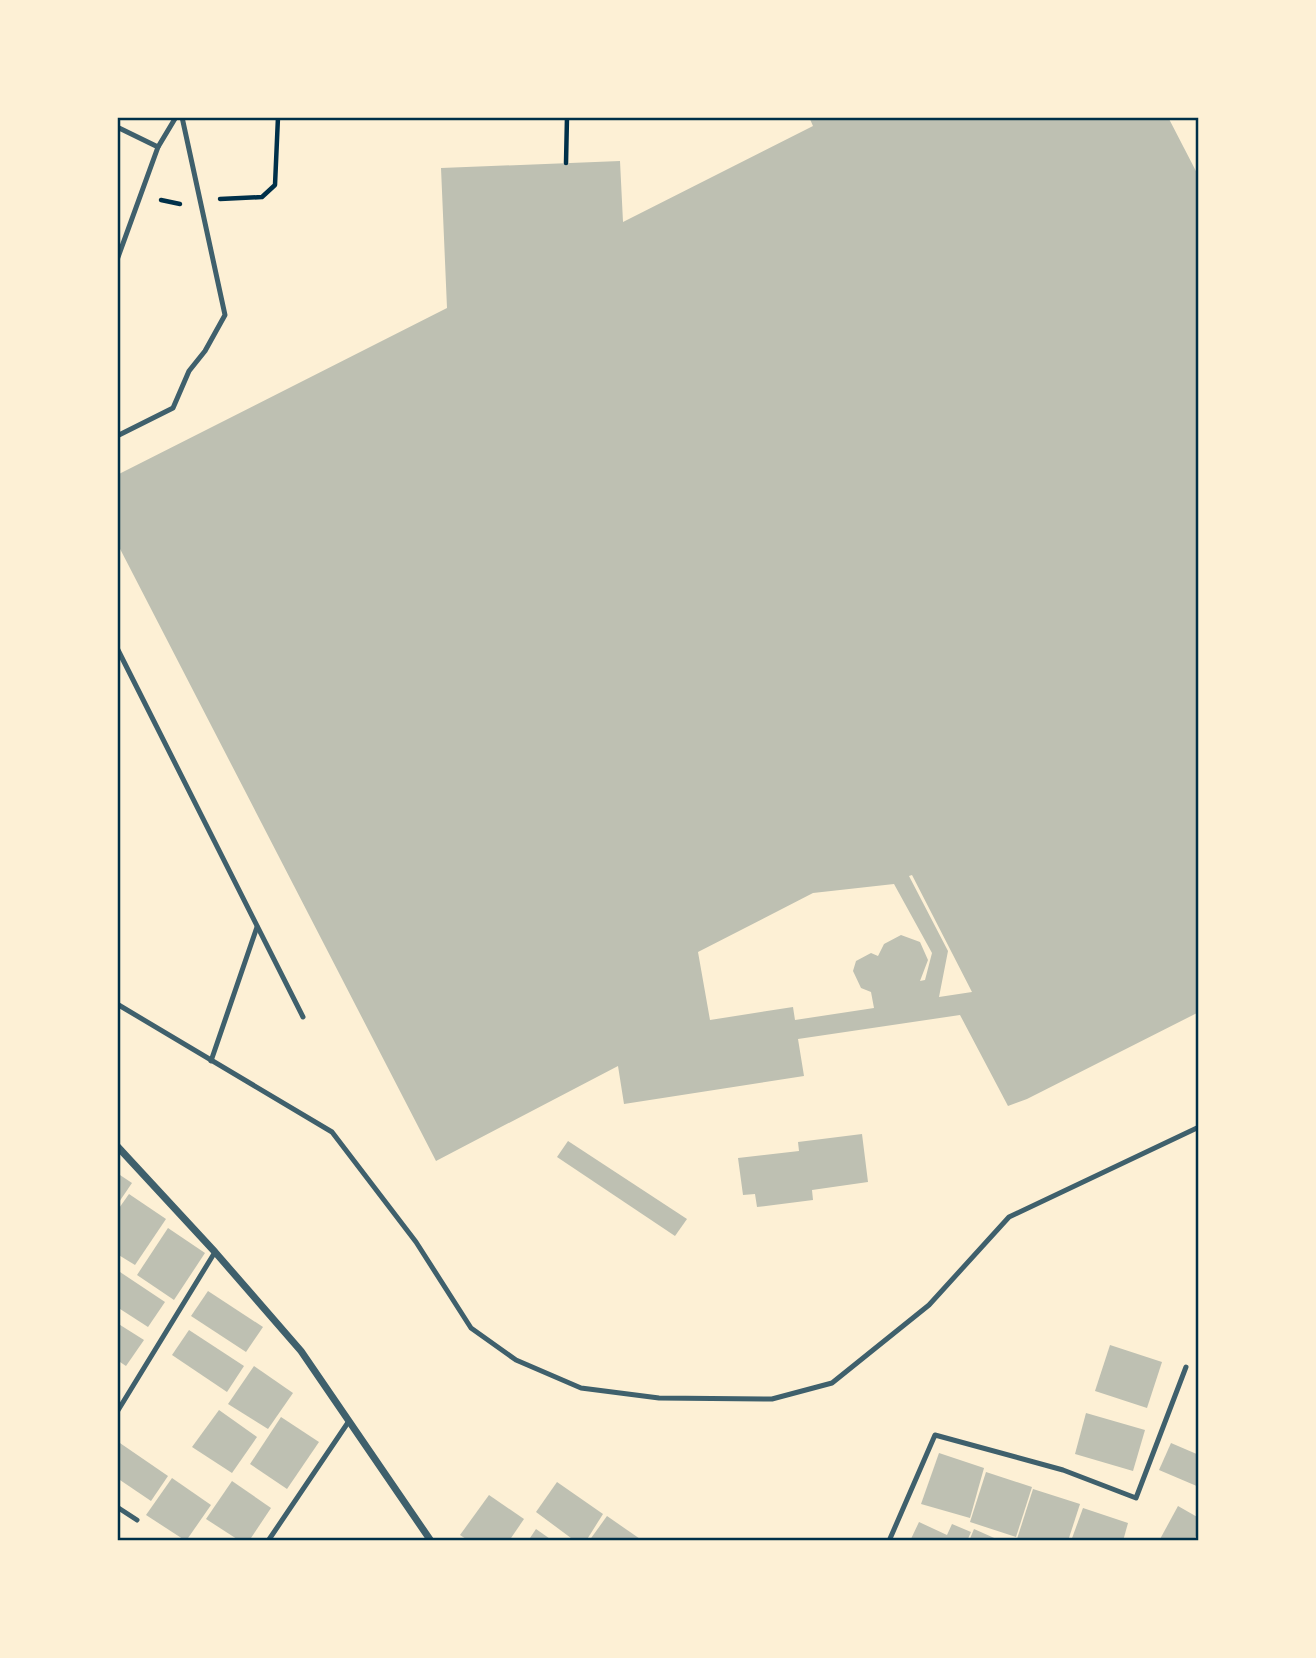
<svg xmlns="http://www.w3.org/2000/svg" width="1316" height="1658" font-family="'Zilla Slab',serif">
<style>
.building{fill:#bec0b2;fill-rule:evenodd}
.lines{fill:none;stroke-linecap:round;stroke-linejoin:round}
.path{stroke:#003049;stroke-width:4.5}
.service{stroke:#3f606c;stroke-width:5}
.minor{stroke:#3f606c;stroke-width:7}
.neatline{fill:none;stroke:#003049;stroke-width:2.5}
</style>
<rect width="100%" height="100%" fill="#fdf0d5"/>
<g class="building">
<path d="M 809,117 L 1168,117 L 1199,177 L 1199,1012 L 1027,1099 L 1008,1106 L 960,1015 L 798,1039 L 804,1076 L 624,1104 L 618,1066 L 436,1161 L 117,543 L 117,475 L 447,308 L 441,168 L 620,161 L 623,222 L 813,126 ZM 912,875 L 972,992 L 939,997 L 948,951 L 909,876 ZM 894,884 L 932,953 L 925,980 L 920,981 L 928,960 L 920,942 L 901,935 L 884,944 L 878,956 L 871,953 L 856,961 L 853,971 L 861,988 L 871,992 L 874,1008 L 795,1020 L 793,1007 L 710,1020 L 698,952 L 813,893 Z"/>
<path d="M 862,1134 L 868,1182 L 812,1190 L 813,1200 L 757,1207 L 755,1194 L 743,1195 L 738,1158 L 799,1151 L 798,1142 Z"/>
<path d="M 568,1141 L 687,1219 L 675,1236 L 557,1157 Z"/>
<path d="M 117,1173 L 132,1183 L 117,1205 Z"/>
<path d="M 129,1194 L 166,1219 L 135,1265 L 117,1254 L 117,1211 Z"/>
<path d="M 168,1228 L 205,1253 L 174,1300 L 137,1275 Z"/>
<path d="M 117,1270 L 165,1302 L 148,1327 L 117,1307 Z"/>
<path d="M 208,1291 L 263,1327 L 246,1352 L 191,1316 Z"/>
<path d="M 117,1323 L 144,1340 L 126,1366 L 117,1360 Z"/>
<path d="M 189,1330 L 244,1366 L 227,1392 L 172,1355 Z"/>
<path d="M 1110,1345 L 1162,1362 L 1147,1408 L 1095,1391 Z"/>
<path d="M 254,1366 L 293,1393 L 268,1429 L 228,1404 Z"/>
<path d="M 219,1410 L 257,1437 L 232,1473 L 192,1447 Z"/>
<path d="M 1086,1413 L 1145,1430 L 1133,1471 L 1075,1454 Z"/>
<path d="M 281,1417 L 319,1442 L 287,1489 L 250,1464 Z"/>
<path d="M 117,1441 L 168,1476 L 151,1501 L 117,1478 Z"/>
<path d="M 1171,1443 L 1199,1455 L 1199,1487 L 1159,1470 Z"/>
<path d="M 939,1453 L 984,1468 L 970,1518 L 921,1504 Z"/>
<path d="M 986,1472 L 1032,1487 L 1016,1537 L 970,1522 Z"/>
<path d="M 172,1478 L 211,1505 L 186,1541 L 146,1515 Z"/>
<path d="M 232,1481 L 271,1508 L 249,1541 L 240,1541 L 206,1519 Z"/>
<path d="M 557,1482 L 603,1514 L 586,1541 L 575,1541 L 536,1512 Z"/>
<path d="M 1033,1489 L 1080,1504 L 1068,1541 L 1017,1539 Z"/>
<path d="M 489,1495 L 524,1519 L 509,1541 L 469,1541 L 460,1535 Z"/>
<path d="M 1178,1506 L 1199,1518 L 1199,1531 L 1193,1541 L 1159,1541 Z"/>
<path d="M 1083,1508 L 1128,1523 L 1123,1541 L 1071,1541 Z"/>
<path d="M 607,1516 L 643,1541 L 589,1541 Z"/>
<path d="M 919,1522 L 947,1535 L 952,1524 L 971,1532 L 967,1541 L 910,1541 Z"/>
<path d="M 536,1529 L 553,1541 L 528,1541 Z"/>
<path d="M 974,1529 L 1001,1541 L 969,1541 Z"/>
</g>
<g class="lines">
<g class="path">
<path d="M 566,163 L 567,117"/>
<path d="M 220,199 L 262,197 L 275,185 L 278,117"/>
<path d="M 161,200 L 180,204"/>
</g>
<g class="service">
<path d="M 117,127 L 158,147"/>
<path d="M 117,260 L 158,147 L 176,117"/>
<path d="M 117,436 L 173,408 L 189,371 L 205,351 L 225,315 L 182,117"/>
<path d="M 117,648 L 303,1017"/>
<path d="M 117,1004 L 332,1132 L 416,1242 L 471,1328 L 516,1360 L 581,1388 L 659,1398 L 772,1399 L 832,1383 L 929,1305 L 1009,1217 L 1199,1127"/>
<path d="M 211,1061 L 257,927"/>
<path d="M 117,1412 L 215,1252"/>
<path d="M 117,1507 L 137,1520"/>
<path d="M 268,1541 L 349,1421"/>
<path d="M 889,1541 L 935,1435 L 1063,1470 L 1136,1498 L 1186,1367"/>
</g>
<path class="minor" d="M 117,1146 L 215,1252 L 301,1351 L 431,1541"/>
</g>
<rect width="1316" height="1658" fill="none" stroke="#fdf0d5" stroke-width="238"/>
<rect x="119" y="119" width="1078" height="1420" class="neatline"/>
</svg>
